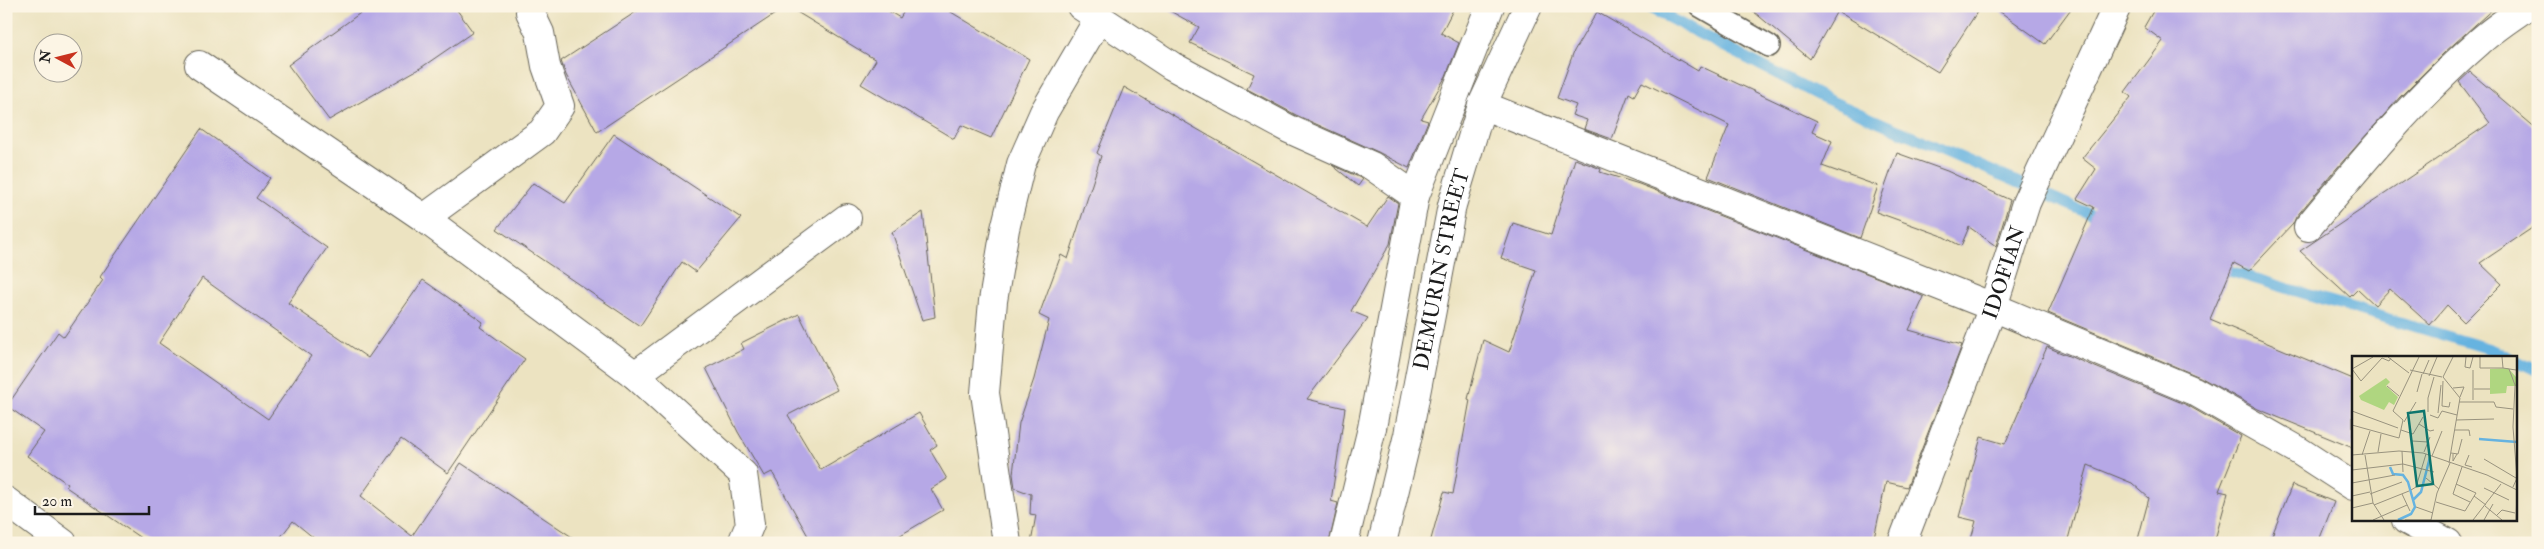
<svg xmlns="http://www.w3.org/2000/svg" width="2544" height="549" font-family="'IM FELL Double Pica',serif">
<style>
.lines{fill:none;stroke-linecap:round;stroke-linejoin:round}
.stream{stroke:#66b3e0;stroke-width:11}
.building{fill:#b6a8e6;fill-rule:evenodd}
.lane-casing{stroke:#656256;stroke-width:24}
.street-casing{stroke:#656256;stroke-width:30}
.secondary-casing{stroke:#656256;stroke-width:30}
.lane{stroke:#fff;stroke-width:21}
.street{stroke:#fff;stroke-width:28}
.secondary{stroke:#fff;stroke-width:28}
.labels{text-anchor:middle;stroke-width:4;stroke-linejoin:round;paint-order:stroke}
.street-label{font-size:21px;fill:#1c1c1c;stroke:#fcf5e5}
.inset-river{fill:none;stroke:#66b3e0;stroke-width:2.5}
.inset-road{fill:none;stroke:#99937f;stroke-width:1}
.view{fill:#0f766e;fill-opacity:0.15;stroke:#0f766e;stroke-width:2.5}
.inset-edge{fill:none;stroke:#1c1c1c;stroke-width:2.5}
</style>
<rect width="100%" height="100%" fill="#fcf5e5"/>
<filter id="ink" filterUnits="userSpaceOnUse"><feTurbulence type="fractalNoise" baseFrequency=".02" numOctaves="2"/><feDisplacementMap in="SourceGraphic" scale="10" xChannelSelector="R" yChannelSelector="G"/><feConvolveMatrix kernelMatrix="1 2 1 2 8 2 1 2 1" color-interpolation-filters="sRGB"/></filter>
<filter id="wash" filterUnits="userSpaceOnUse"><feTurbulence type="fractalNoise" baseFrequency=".0096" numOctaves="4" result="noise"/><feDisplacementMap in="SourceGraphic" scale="20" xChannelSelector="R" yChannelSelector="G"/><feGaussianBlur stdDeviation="1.12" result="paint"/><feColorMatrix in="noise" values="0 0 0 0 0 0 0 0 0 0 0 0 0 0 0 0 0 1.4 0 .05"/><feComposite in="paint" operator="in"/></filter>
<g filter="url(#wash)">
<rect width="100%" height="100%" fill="#ece3c1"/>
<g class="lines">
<g class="stream">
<path d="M 1646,6 L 1822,97 L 2104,220"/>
<path d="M 2216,267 L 2490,349 L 2510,358"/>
<path d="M 2515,360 L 2538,371"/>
</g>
</g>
<g id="blocks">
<g class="building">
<path d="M 370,6 L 454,6 L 473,32 L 422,67 L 329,120 L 288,65 Z"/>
<path d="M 645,6 L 787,6 L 597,132 L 566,75 L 561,61 Z"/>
<path d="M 787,6 L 880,6 L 900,18 L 907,6 L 941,6 L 1029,59 L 991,138 L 961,125 L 954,139 L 861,84 L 876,60 Z"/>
<path d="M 1161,6 L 1455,6 L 1441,33 L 1459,43 L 1446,76 L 1421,119 L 1428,121 L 1409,168 L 1378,152 L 1296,115 L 1247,89 L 1254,74 L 1190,43 L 1199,27 Z"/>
<path d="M 1747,6 L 1981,6 L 1938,72 L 1837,11 L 1810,59 Z"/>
<path d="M 1992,6 L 2073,6 L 2045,44 Z"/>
<path d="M 2156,6 L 2496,6 L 2444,53 L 2400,97 L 2337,168 L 2296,217 L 2293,224 L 2249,271 L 2234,263 L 2210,319 L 2353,379 L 2353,448 L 2258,409 L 2200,377 L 2048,313 L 2094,207 L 2077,199 L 2096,169 L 2082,158 L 2131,97 L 2125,92 L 2163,41 L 2144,27 Z"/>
<path d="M 1597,12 L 1698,71 L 1700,66 L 1817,121 L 1812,132 L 1832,141 L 1822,166 L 1878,186 L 1860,238 L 1708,177 L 1729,125 L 1642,82 L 1634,96 L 1629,93 L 1612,139 L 1584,129 L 1587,120 L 1572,115 L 1576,105 L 1557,98 L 1574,51 Z"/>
<path d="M 2470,72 L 2538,130 L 2538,224 L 2480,263 L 2502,284 L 2464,322 L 2447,305 L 2430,325 L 2390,289 L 2375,305 L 2358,289 L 2350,297 L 2300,251 L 2490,123 L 2459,82 Z"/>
<path d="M 1124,87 L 1367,227 L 1388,196 L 1398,203 L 1390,244 L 1351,311 L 1368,318 L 1307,399 L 1345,408 L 1331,501 L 1338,503 L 1329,543 L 1031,543 L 1036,515 L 1030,514 L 1031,494 L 1015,488 L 1013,474 L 1019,423 L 1034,379 L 1049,320 L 1039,315 L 1061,255 L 1068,259 L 1101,156 L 1097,153 Z"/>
<path d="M 201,129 L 270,178 L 256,198 L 327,248 L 288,303 L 368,358 L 423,280 L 483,322 L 480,327 L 525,359 L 448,473 L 401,439 L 361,496 L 412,536 L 461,463 L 581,543 L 320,543 L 293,521 L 276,543 L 148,543 L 66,487 L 68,484 L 27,456 L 44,432 L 7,406 L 58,332 L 64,337 L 103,280 L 100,277 ZM 202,278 L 311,356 L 268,419 L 159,343 Z"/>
<path d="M 614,134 L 741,218 L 696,272 L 682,262 L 640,326 L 497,229 L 533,183 L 565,203 Z"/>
<path d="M 1897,153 L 1947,171 L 2010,200 L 1996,246 L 1969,227 L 1961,246 L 1940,235 L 1876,212 Z"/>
<path d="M 1575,159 L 1601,169 L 1600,172 L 1639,184 L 1914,292 L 1924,297 L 1909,330 L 1962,345 L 1907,487 L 1886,482 L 1873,543 L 1430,543 L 1444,492 L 1453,494 L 1470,400 L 1468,399 L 1483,340 L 1509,352 L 1536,270 L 1501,258 L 1513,223 L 1551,235 Z"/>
<path d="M 1332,165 L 1363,179 L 1358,186 Z"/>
<path d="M 923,212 L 935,317 L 922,320 L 892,232 Z"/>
<path d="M 799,314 L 837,390 L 788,415 L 821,470 L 919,413 L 937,445 L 930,450 L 947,479 L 931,489 L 943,510 L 887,543 L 812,543 L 772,472 L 764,476 L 738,432 L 706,368 L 744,349 L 741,343 Z"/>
<path d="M 2047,347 L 2187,405 L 2241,436 L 2219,491 L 2228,493 L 2214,543 L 2137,543 L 2149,498 L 2132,483 L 2088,465 L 2067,543 L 1970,543 L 1976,521 L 1959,517 L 1981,437 L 2005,444 Z"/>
<path d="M 2292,485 L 2334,502 L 2318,543 L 2269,543 Z"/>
</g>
</g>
</g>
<g filter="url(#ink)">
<use href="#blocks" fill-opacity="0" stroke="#656256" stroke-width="1"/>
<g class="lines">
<defs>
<path id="lane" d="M 1700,6 L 1769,46"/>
<g id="street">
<path d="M 1081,6 L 1172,66 L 1289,129 L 1372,166 L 1415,196"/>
<path d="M 199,65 L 424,218 L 635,375 L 743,474 L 750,524 L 742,543"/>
<path d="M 1482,105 L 1993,307 L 2194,391 L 2296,449 L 2353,486"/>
<path d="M 424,218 L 542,132 L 560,106 L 546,66 L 540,33 L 530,12 L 532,6"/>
<path d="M 2308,227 C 2362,162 2415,98 2478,43 C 2493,29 2511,18 2527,6"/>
<path d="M 635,375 L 847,218"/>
<path d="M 6,501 L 63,543"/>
<path d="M 2406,520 L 2448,543"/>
<path d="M 1007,543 L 985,393 L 993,301 L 1005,229 L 1021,164 L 1044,112 L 1099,18"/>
<path id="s1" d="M 1902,543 L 1993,307 L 2026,203 L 2117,6"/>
</g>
<g id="secondary">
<path d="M 1344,543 L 1372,428 L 1415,196 L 1490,6"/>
<path id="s2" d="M 1382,543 L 1408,435 L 1452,205 L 1482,105 L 1528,6"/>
</g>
</defs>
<use href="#lane" class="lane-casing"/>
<use href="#street" class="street-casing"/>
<use href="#secondary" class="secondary-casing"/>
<use href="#lane" class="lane"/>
<use href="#street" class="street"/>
<use href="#secondary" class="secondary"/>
</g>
</g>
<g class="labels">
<g class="street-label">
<text dy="7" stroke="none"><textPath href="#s2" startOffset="280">DEMURIN STREET</textPath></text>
<text dy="7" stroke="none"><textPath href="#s1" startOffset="289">IDOFIAN</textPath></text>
</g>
</g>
<g transform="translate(2352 356)">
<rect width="165" height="165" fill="#ece3c1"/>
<path d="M 165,1 L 165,39 L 164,30 L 155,30 L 154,37 L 138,38 L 138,13 L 156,12 L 164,21 ZM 34,22 L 38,26 L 34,30 L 46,41 L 42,49 L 37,46 L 32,54 L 9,44 L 7,40 Z" fill="#afd680"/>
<path class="inset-river" d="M 127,83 L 165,86M 38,111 L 41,118 L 51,119 L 56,126 L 63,151 L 59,158 L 46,164M 61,144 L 69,136 L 78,101"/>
<path class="inset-road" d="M 36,1 L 57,17M 114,1 L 113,11 L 118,12 L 121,1M 128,1 L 128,12 L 151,12M 150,1 L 151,12 L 164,14M 0,13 L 9,25 L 30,2 L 37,5 L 39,2M 0,13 L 21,1M 157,13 L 163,29 L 161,71 L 165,122 L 161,131M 58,14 L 90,21M 71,18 L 77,4M 77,20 L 85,1M 91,21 L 108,42 L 97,107M 91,21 L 101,1M 91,25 L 90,50 L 97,51 L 98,46M 35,30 L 47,40M 101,32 L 112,31 L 108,41M 122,33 L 138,33M 65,36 L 70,18M 121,44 L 121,14M 107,46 L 142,46 L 144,51 L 161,53M 0,55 L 46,72M 76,56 L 76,42 L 82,21M 86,57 L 89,29M 78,59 L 86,62 L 90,55 L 105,59M 104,64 L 142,63M 52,66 L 64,46M 67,68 L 78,75 L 82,74M 0,69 L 47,82 L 51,64 L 41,55 L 67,1M 49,74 L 61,78 L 71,61M 103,74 L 117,74 L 118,80M 60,85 L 76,86M 50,95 L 51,116M 26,96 L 29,78M 72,96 L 78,81M 99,97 L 106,98 L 110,83M 101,98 L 101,105 L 105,98M 0,99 L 47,95 L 71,97 L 135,119 L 165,134 L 164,164M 10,99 L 18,75M 13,99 L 21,147 L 32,164M 117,99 L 113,109 L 120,111M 80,100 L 90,75M 132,103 L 164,122M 110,111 L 101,138 L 118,146M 0,114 L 51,108 L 82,116M 74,122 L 87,133M 0,127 L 43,119M 132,132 L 157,144M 59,134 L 64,131 L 74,98M 18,138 L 50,126M 50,138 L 58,155M 0,140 L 18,136M 122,140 L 134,149M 84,146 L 113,155 L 124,137 L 104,128M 22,149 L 57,135M 133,150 L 150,164M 64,151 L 81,157M 0,152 L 21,147M 145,159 L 150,154 L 163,157M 21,164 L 55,149M 53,164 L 79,164 L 85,137 L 98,107M 121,164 L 149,128M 132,164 L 141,148"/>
<path class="view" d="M 72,55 L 81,128 L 65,130 L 56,57 Z"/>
<rect width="165" height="165" class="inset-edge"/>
</g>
<rect width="2544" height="549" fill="none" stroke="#fcf5e5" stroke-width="25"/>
<g transform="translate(58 58) rotate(277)"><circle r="24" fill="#fcf5e5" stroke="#a29e95"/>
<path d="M0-4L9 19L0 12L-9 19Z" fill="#c8321e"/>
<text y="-8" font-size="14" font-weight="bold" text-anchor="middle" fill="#1c1c1c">N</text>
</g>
<path d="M35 506v8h114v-8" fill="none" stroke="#1c1c1c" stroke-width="2.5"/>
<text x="42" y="506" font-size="15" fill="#1c1c1c" stroke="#fcf5e5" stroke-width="4" paint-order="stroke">20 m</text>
</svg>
